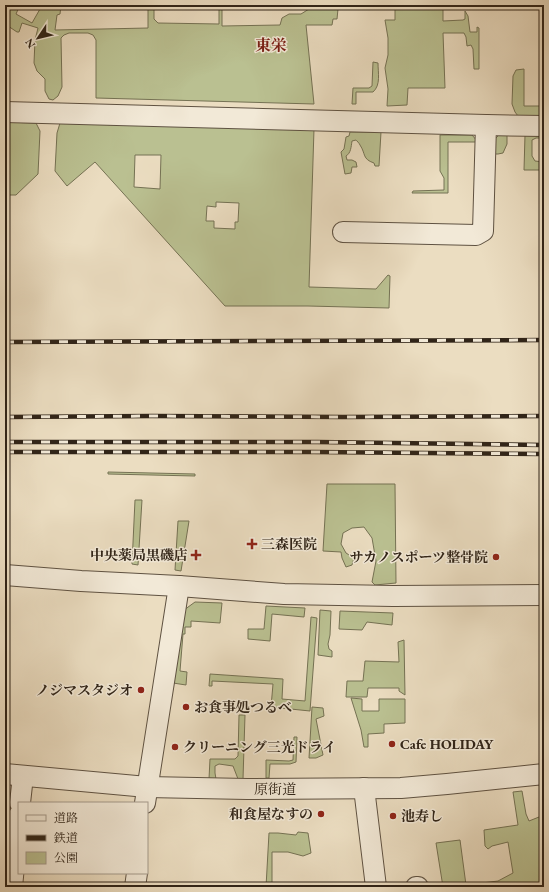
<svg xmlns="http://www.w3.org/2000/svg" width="549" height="892" font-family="'EB Garamond','Noto Serif JP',serif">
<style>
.green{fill:#bac091;stroke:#757254;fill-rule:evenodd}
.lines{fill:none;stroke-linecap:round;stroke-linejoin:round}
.minor-casing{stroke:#5f5242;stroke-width:22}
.minor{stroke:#f2e9d7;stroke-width:20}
.rail-casing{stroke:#302418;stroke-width:4.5}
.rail{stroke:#f2e9d7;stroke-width:3;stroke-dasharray:9;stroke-linecap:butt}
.poi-dot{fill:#8f2418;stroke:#f2e9d7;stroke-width:1.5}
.labels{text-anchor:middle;stroke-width:3;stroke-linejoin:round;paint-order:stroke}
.poi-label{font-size:14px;font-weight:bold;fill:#302418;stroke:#f2e9d7;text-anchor:start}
.street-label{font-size:14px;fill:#302418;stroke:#f2e9d7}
.quarter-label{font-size:16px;font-weight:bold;fill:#7a1f14;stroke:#f2e9d7}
</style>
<rect width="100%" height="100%" fill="#ebddc1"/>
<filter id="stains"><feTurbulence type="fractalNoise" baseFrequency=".005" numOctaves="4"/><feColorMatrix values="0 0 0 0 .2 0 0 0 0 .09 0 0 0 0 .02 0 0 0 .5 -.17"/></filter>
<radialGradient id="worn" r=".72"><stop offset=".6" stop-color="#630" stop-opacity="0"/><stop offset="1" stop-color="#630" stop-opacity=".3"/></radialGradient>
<g class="green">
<path d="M 5,5 L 20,5 L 16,14 L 32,23 L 40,9 L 33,5 L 61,5 L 60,14 L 57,15 L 55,30 L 148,28 L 148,9 L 146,5 L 154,5 L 154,19 L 158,23 L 219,24 L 219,5 L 222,5 L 222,26 L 280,25 L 282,18 L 289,14 L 301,14 L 309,9 L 338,9 L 337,19 L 333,19 L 332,25 L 306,25 L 314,104 L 96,98 L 96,40 L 93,35 L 88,33 L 69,33 L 64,35 L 61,38 L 62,87 L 58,96 L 53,100 L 49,99 L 45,91 L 45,79 L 37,71 L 34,63 L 35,40 L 38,28 L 22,23 L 19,32 L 17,32 L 8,26 L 5,30 Z"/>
<path d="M 395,5 L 443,5 L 443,21 L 463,20 L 465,19 L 465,11 L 468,16 L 470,32 L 477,32 L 477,27 L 479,28 L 479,69 L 474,69 L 473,49 L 471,45 L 467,46 L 466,37 L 464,33 L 443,33 L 445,88 L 408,88 L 407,105 L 387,106 L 388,89 L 385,68 L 388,55 L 388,38 L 385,20 L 395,20 Z"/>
<path d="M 373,62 L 378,63 C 378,73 381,85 373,92 L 356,92 L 356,104 L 352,104 L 353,88 L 369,88 L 372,86 Z"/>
<path d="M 524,69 L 524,106 L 544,106 L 544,116 L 518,116 L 515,112 L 512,104 L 513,76 L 516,70 Z"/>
<path d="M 5,122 L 36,123 L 40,131 L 38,174 L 16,195 L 5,195 Z"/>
<path d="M 60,123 L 314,129 L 309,287 L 376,289 L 388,275 L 390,276 L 389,308 L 308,306 L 225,306 L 95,162 L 67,186 L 55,171 L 57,133 ZM 135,155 L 161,155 L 160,189 L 134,187 ZM 216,202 L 239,203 L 238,222 L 235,222 L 235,229 L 214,228 L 214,221 L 206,221 L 207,206 L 216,207 Z"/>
<path d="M 350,132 L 381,132 L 379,166 L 375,166 L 374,163 C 362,159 366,154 360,145 C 360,144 356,140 356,140 L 352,141 C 351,147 351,153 346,156 L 347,160 L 352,160 L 356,162 L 357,167 L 352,167 L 351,173 L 345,174 L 341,152 L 344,149 L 346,137 L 349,136 Z"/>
<path d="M 440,135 L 472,135 L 478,142 L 448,142 L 448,193 L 412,193 L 413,191 L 444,190 L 444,178 L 440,171 Z"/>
<path d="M 499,135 L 507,135 L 507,144 L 503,153 L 498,154 L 493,154 L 493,141 Z"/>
<path d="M 525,135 L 544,135 L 544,138 L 536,138 L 532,140 L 532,156 L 535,161 L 544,162 L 544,170 L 524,170 Z"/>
<path d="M 108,472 L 195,474 L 195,476 L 108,474 Z"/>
<path d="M 327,484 L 395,484 L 396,583 L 375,585 L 372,582 L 376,561 L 372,538 L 364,527 L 352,528 L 343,533 L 341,544 L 346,553 L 354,558 L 352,565 L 346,567 L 342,558 L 341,552 L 323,551 Z"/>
<path d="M 135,500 L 142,500 L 138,565 L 132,564 Z"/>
<path d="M 178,521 L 189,521 L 181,571 L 175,570 Z"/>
<path d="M 195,602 L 222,603 L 220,623 L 191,621 L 191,627 L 185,627 L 185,634 L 183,634 L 180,671 L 187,672 L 186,685 L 173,683 L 184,610 Z"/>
<path d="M 266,606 L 305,608 L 304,617 L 272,614 L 270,641 L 248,639 L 248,629 L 264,629 Z"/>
<path d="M 320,610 L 331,611 L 330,635 L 328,644 L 329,649 L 332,651 L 332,657 L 318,655 Z"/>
<path d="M 340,611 L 393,613 L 392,625 L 367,622 L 362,630 L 339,629 Z"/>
<path d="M 311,617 L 317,618 L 310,711 L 271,707 L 273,684 L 212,681 L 212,686 L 209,686 L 210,674 L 283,679 L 282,699 L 305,701 Z"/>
<path d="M 404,640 L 405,695 L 399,691 L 399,688 L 368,688 L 367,697 L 346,697 L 347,681 L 363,681 L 365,661 L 399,662 L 398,642 Z"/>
<path d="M 351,698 L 362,699 L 362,711 L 379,711 L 379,699 L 405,699 L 405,723 L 384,724 L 384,733 L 368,734 L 368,747 L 364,747 L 361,730 Z"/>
<path d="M 312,707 L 323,708 L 324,716 L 316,719 L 323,755 L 316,758 L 309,758 Z"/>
<path d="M 239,715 L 245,715 L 243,779 L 238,779 L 233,766 L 219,764 L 215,766 L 215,773 L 216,779 L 209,779 L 210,759 L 235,759 L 238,756 Z"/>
<path d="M 294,737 L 297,737 L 296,762 L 290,764 L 270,764 L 269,778 L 266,778 L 266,760 L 289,761 L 293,760 Z"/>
<path d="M 522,791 L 526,814 L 529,821 L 544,815 L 544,887 L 443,887 L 436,843 L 460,840 L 466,885 L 498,881 L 513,873 L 508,842 L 492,846 L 488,849 L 485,846 L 484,830 L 518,825 L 513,792 Z"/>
<path d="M 298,832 L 308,833 L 311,853 L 303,856 L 288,852 L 272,852 L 272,887 L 266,887 L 269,833 L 278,833 L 296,835 Z"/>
</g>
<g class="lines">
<defs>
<g id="minor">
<path d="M 5,112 L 486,125 L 544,126"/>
<path d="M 343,232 L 476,235 L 483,231 L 486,125"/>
<path d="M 5,575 L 81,581 L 179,586 L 284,594 L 393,596 L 544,595"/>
<path d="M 5,774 L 147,787 L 247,789 L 401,788 L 447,784 L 544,774"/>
<path d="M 364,788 L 376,887"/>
<path d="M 20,803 L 23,776"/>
<path d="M 145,803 L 179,586"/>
<path d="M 12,887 L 19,815"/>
<path d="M 135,887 L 137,873"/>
<path d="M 416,887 L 418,887"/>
</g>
</defs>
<use href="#minor" class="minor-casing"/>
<use href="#minor" class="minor"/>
<defs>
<g id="rail">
<path d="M 5,342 L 544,340"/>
<path d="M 5,417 L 152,416 L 343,417 L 544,416"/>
<path d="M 5,442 L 317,442 L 544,445"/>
<path d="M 5,452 L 314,452 L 544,454"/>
</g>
</defs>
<use href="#rail" class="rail-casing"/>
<use href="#rail" class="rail"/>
</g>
<g class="poi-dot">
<path d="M250 538h4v4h4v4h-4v4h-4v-4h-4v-4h4z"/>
<path d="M194 549h4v4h4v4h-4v4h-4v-4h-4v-4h4z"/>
<circle cx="496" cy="557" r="4"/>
<circle cx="141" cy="690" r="4"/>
<circle cx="186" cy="707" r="4"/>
<circle cx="392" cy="744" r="4"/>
<circle cx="175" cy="747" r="4"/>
<circle cx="321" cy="814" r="4"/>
<circle cx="393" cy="816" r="4"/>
</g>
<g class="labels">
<g class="poi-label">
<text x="261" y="549">三森医院</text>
<text x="188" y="560" text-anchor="end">中央薬局黒磯店</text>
<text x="488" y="562" text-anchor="end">サカノスポーツ整骨院</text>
<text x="133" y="695" text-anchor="end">ノジマスタジオ</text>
<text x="194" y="712">お食事処つるべ</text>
<text x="400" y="749">Cafe HOLIDAY</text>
<text x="183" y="752">クリーニング三光ドライ</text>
<text x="313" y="819" text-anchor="end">和食屋なすの</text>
<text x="401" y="821">池寿し</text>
</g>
<g class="street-label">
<text x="275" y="794">原街道</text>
</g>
<g class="quarter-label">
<text x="271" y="51">東栄</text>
</g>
</g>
<rect width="549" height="892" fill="none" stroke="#ebddc1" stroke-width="20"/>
<rect x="6" y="6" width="537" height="880" fill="none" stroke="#302418" stroke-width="2"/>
<rect x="10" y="10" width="529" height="872" fill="none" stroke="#302418"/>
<rect x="18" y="802" width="130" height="72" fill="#f2e9d7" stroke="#a49a8b"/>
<rect x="26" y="815" width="20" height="6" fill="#f2e9d7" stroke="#a49a8b"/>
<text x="54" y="822" font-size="12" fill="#302418">道路</text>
<rect x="26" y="835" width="20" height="6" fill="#302418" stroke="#a49a8b"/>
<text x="54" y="842" font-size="12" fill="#302418">鉄道</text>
<rect x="26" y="852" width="20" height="12" fill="#bac091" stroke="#a49a8b"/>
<text x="54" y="862" font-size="12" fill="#302418">公園</text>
<g transform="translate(38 38) rotate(235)" stroke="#f2e9d7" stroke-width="3" paint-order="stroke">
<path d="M0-3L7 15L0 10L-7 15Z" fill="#302418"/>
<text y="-6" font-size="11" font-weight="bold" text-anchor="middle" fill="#302418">N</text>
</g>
<rect width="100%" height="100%" filter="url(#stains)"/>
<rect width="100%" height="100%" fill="url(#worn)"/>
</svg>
